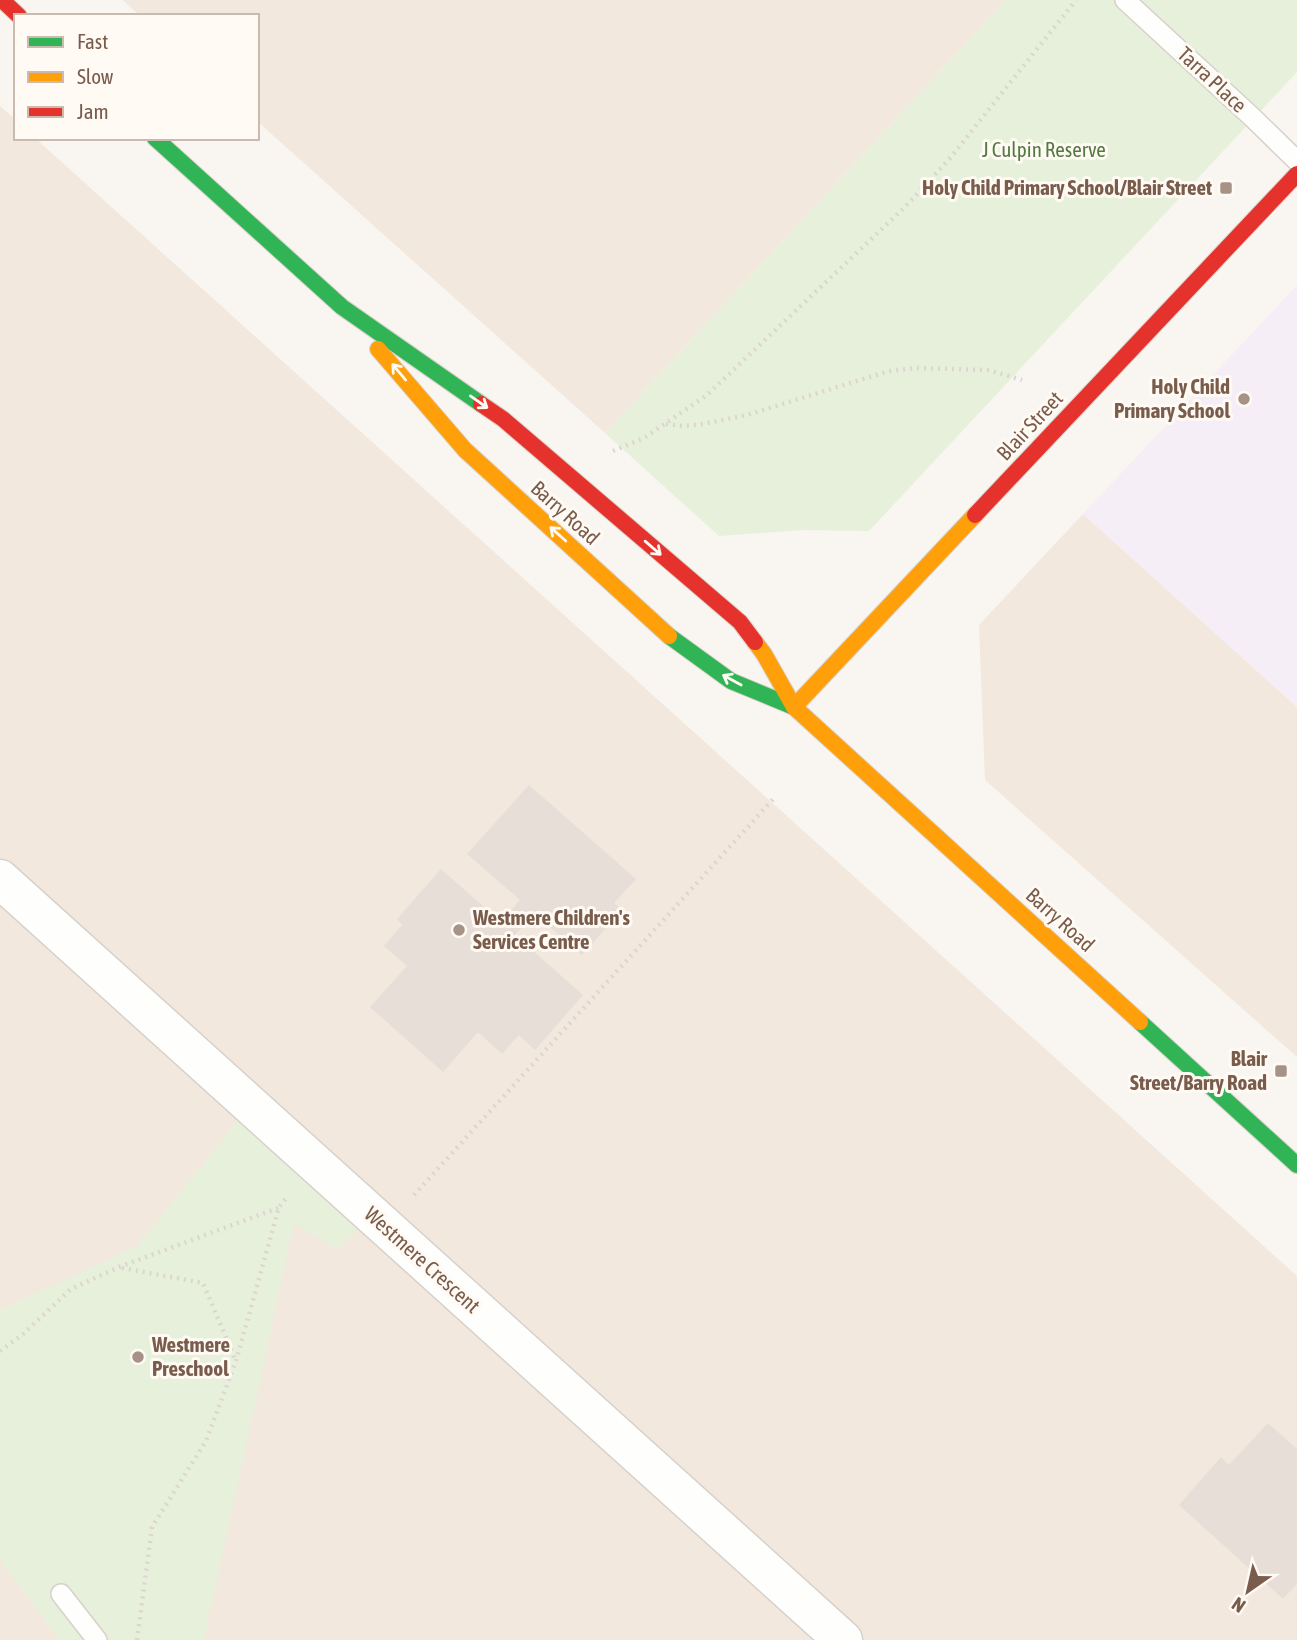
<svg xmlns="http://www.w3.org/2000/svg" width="1297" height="1640" font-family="'Asap Condensed',sans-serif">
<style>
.residential{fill:#f2e8de}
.education{fill:#f6eef6}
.green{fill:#e7f0db}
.building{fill:#e6ded7}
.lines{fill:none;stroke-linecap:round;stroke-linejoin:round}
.lane-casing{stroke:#d7d1cb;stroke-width:22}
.street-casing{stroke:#d7d1cb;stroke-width:41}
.fast-casing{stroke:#d9d2cb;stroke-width:18}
.slow-casing{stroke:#d9d2cb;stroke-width:18}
.jam-casing{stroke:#d9d2cb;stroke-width:18}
.path{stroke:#dcd5d0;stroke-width:4.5;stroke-dasharray:2 5;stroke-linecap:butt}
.lane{stroke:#fefefd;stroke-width:19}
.street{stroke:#fefefd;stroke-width:38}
.fast{stroke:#30b455;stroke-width:16}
.slow{stroke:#ff9f0a;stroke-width:16}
.jam{stroke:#e5322d;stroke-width:16}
.oneway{stroke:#fffaf3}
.poi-dot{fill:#a69286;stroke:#fffaf3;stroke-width:2.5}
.labels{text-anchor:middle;stroke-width:6;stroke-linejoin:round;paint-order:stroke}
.street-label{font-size:21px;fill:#7a5c4d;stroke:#fffaf3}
.park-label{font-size:21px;fill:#537a41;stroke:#fffaf3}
.poi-label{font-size:21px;font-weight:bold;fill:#7a5c4d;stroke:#fffaf3;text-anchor:end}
</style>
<rect width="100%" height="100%" fill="#f9f5f0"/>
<g class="residential">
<path d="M 123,0 L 1006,0 L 605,433 L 257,121 L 257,16 L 140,16 Z"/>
<path d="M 0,106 L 16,120 L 16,138 L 35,138 L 1297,1276 L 1297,1640 L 0,1640 Z"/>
<path d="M 1083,514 L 1297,707 L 1297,1057 L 985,780 L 979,625 Z"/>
</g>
<path class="education" d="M 1297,285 L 1297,707 L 1083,514 Z"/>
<g class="green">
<path d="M 1006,0 L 1297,0 L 1297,72 L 869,531 L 802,530 L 719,536 L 605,433 Z"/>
<path d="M 244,1113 L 366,1220 L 337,1250 L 294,1223 L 204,1640 L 59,1640 L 0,1560 L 0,1310 L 137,1246 Z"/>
</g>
<g class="building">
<path d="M 529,785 L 636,879 L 614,903 L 622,910 L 582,955 L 535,914 L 515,935 L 583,995 L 535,1050 L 519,1035 L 502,1054 L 478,1032 L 443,1072 L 370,1007 L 407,966 L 384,946 L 402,925 L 397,919 L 441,869 L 501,922 L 520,900 L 467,854 Z"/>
<path d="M 1268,1423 L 1297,1449 L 1297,1584 L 1283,1599 L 1179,1505 L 1221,1457 L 1229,1465 Z"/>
</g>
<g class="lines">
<defs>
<g id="lane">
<path d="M 1125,0 L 1253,118 L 1297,161"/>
<path d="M 61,1594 L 97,1640"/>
</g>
<path id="street" d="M 0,879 L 843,1640"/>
<g id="fast">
<path d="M 155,138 L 342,307 L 481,404"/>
<path d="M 669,636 L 731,681 L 794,707"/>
<path d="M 1140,1022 L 1297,1165"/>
</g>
<g id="slow">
<path d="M 378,349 L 465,450 L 669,636"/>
<path d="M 755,642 L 764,654 L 794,707 L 1140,1022"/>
<path d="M 794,707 L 975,515"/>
</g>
<g id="jam">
<path d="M 2,0 L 19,16"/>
<path d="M 481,404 L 503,419 L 740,622 L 755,642"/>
<path d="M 975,515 L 1297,174"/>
</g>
</defs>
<use href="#lane" class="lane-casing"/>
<use href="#street" class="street-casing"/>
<use href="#fast" class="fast-casing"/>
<use href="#slow" class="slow-casing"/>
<use href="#jam" class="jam-casing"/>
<g class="path">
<path d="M 666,424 L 682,426 L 703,424 L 747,415 L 889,371 L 917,368 L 988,370 L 1022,380"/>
<path d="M 613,451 L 644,438 L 707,395 L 905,207 L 951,157 L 1076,0"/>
<path d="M 414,1195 L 775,797"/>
<path d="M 122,1268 L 203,1283 L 236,1361"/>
<path d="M 0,1351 L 22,1335 L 71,1289 L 119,1267 L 278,1208"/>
<path d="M 137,1640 L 152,1527 L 206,1441 L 236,1361 L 279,1207 L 288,1196"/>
</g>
<use href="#lane" class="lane"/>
<use href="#street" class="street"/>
<use href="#fast" class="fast"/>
<use href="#slow" class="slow"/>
<use href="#jam" class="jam"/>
</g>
<defs><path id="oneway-shaft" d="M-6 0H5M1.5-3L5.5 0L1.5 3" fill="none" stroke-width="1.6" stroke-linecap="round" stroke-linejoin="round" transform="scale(1.75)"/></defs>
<g class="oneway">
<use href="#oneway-shaft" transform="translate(399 372) rotate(-130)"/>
<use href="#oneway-shaft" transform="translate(479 402) rotate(35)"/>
<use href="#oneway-shaft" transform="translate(558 534) rotate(-138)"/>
<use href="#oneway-shaft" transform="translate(653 548) rotate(41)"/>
<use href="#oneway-shaft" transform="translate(732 680) rotate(-151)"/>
</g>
<g class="poi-dot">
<rect x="1219" y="181" width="14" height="14" rx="3.5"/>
<circle cx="1244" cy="399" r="7"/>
<circle cx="459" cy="930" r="7"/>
<rect x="1274" y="1064" width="14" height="14" rx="3.5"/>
<circle cx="138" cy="1357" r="7"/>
</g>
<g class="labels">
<g class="street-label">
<text transform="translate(1212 80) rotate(43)" y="7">Tarra Place</text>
<text transform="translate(1030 426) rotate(-47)" y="7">Blair Street</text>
<text transform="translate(565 513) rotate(42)" y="7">Barry Road</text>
<text transform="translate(1060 920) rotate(42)" y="7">Barry Road</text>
<text transform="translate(422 1260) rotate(42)" y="7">Westmere Crescent</text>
</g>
<g class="park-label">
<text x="1044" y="157">J Culpin Reserve</text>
</g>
<g class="poi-label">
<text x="1212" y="195">Holy Child Primary School/Blair Street</text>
<text x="1230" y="394">Holy Child<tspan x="1230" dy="24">Primary School</tspan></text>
<text x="473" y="925" text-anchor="start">Westmere Children's<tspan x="473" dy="24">Services Centre</tspan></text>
<text x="1267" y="1066">Blair<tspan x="1267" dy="24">Street/Barry Road</tspan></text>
<text x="152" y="1352" text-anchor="start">Westmere<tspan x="152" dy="24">Preschool</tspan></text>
</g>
</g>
<rect x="14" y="14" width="245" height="126" fill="#fffaf3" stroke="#cabbb1" stroke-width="2"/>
<rect x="28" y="37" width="35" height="10" fill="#30b455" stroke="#cabbb1" stroke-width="2"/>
<text x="77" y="49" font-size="21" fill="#7a5c4d">Fast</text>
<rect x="28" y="72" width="35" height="10" fill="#ff9f0a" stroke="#cabbb1" stroke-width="2"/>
<text x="77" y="84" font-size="21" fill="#7a5c4d">Slow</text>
<rect x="28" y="107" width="35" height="10" fill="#e5322d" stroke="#cabbb1" stroke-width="2"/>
<text x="77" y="119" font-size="21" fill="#7a5c4d">Jam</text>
<g transform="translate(1248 1591) rotate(214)" stroke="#fffaf3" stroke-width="5" paint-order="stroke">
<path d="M0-5L12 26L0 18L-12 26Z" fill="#7a5c4d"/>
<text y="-10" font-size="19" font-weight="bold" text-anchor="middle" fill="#7a5c4d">N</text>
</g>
</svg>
